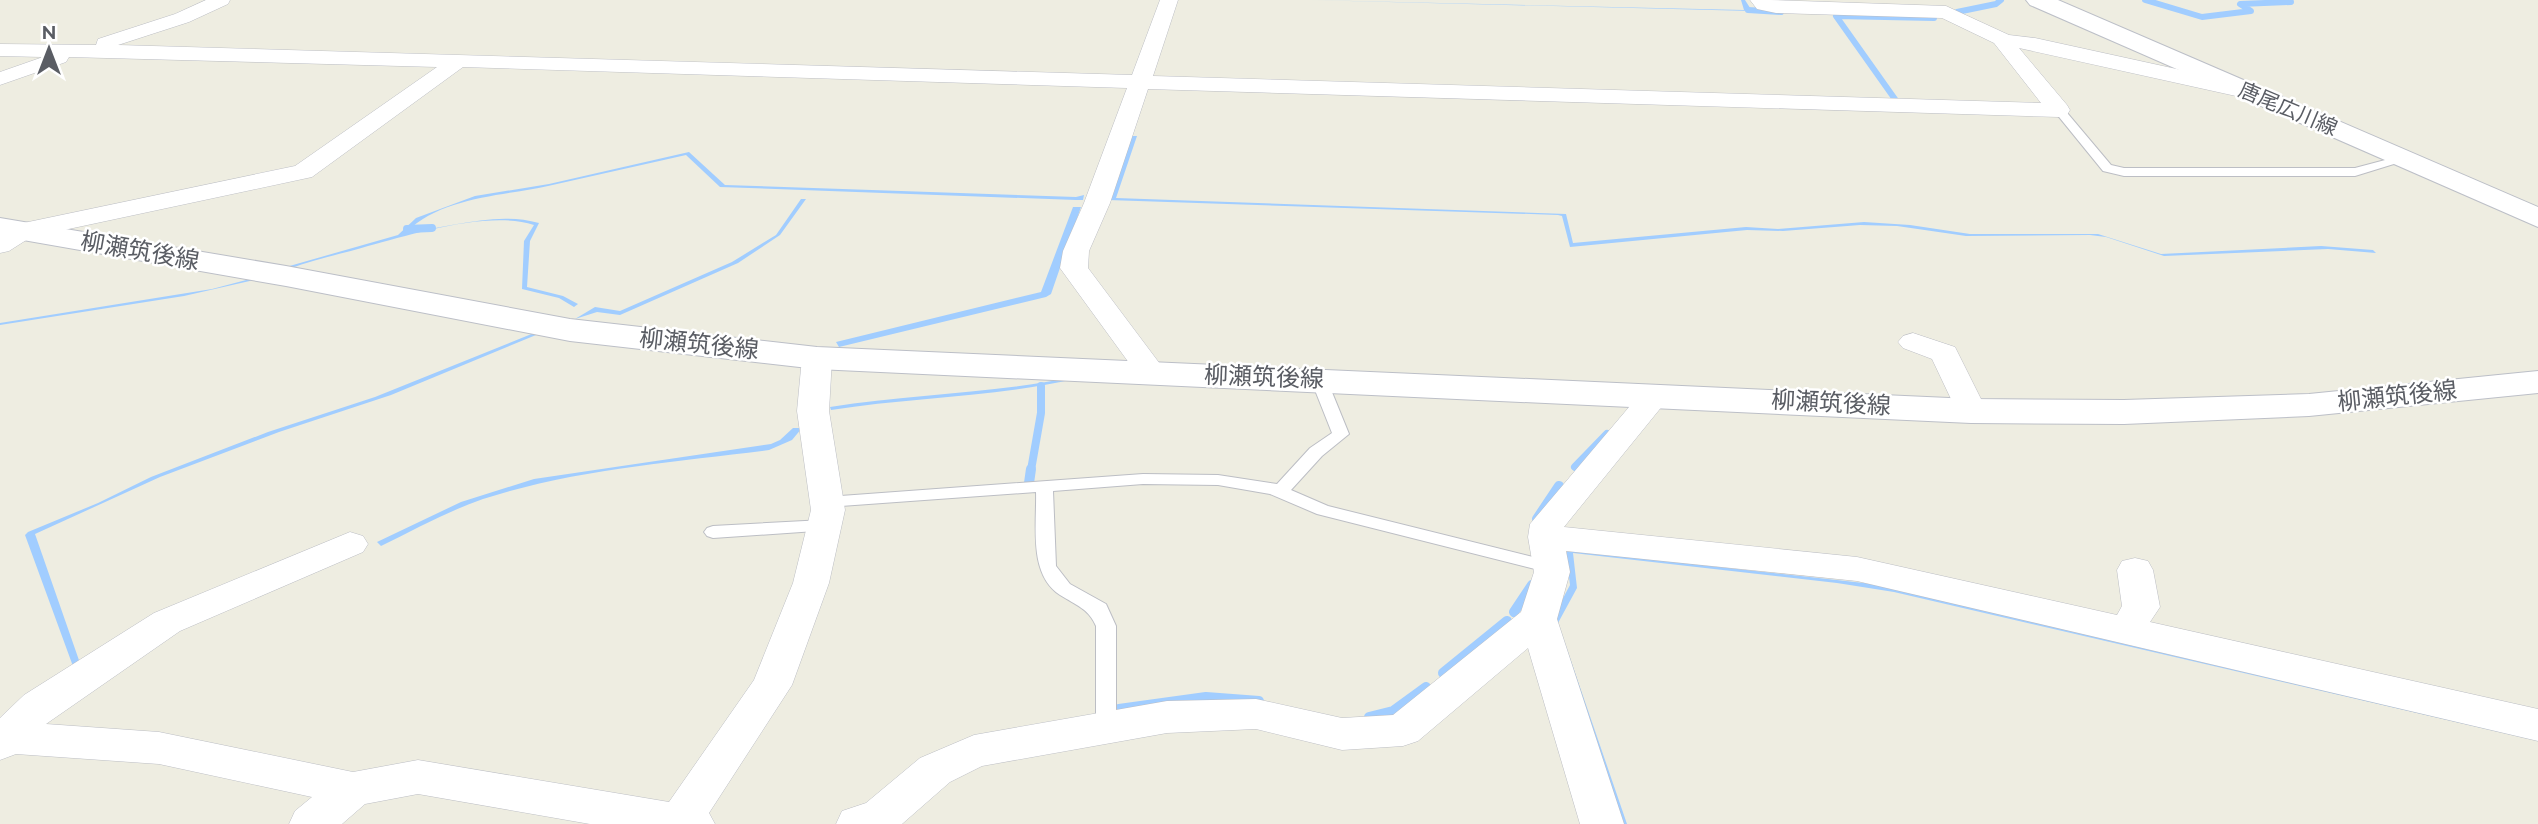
<svg xmlns="http://www.w3.org/2000/svg" width="2538" height="824" font-family="Raleway,'Noto Sans JP',sans-serif">
<style>
.water{fill:#a1cdff}
.lines{fill:none;stroke-linecap:round;stroke-linejoin:round}
.stream-far2{stroke:#a1cdff;stroke-width:6}
.stream-far1{stroke:#a1cdff;stroke-width:8}
.stream{stroke:#a1cdff;stroke-width:10}
.lane-casing{stroke:#bcbec4;stroke-width:2}
.street-casing{stroke:#bcbec4;stroke-width:1}
.secondary-casing{stroke:#bcbfc7;stroke-width:2}
.lane{fill:#fff;fill-rule:evenodd}
.street{fill:#fff;fill-rule:evenodd}
.secondary{fill:#fff;fill-rule:evenodd}
.labels{text-anchor:middle;stroke-width:5;stroke-linejoin:round;paint-order:stroke}
.far-street-label{font-size:21px;fill:#5a5d64;stroke:#fff}
.street-label{font-size:24px;fill:#5a5d64;stroke:#fff}
</style>
<rect width="100%" height="100%" fill="#eeede1"/>
<g class="water">
<path d="M 1310,0 L 1744,10 L 1741,0 L 1745,0 L 1752,11 Z"/>
<path d="M 1132,136 L 1137,136 L 1116,198 L 1566,214 L 1573,243 L 1746,227 L 1778,229 L 1864,222 L 1910,225 L 1970,234 L 2098,234 L 2161,254 L 2321,246 L 2373,250 L 2376,253 L 2328,249 L 2164,256 L 2106,237 L 2090,235 L 1966,236 L 1897,226 L 1860,225 L 1783,231 L 1747,230 L 1570,247 L 1562,216 L 1558,215 L 1108,200 L 1112,197 Z"/>
<path d="M 689,152 L 725,185 L 1076,197 L 1084,195 L 1083,200 L 1076,200 L 720,187 L 686,155 C 640,165 594,176 548,186 C 503,196 441,197 407,232 C 450,228 495,211 539,223 L 530,241 L 527,287 L 563,296 L 578,304 L 574,307 L 559,298 L 522,289 L 524,241 L 534,225 C 489,210 413,234 368,246 C 342,254 315,259 289,269 L 286,267 L 398,235 L 416,218 L 475,196 L 549,184 Z"/>
<path d="M 801,199 L 806,199 L 780,235 L 738,263 L 620,315 L 597,312 L 575,319 L 595,307 L 620,311 L 732,262 L 776,235 Z"/>
<path d="M 1073,207 L 1081,207 L 1051,294 L 1046,297 L 839,347 L 836,342 L 1041,292 Z"/>
<path d="M 250,279 L 254,280 L 184,296 L 0,325 L 0,323 L 212,289 Z"/>
<path d="M 534,333 L 536,335 L 391,395 L 279,432 L 160,477 L 35,534 L 81,666 L 74,669 L 25,535 L 28,532 L 98,503 L 151,477 L 268,432 L 375,397 Z"/>
<path d="M 1073,377 L 1075,379 C 995,397 912,397 831,410 L 830,407 C 911,394 993,394 1073,377 Z"/>
<path d="M 793,428 L 802,428 L 792,440 L 769,450 C 675,462 575,469 483,499 C 448,511 414,530 381,546 L 377,542 L 461,502 L 534,479 L 771,444 L 780,440 Z"/>
<path d="M 1568,550 L 1882,585 L 2538,737 L 2538,741 L 1894,592 L 1837,583 L 1573,553 L 1577,588 L 1558,623 L 1627,824 L 1621,824 L 1553,617 L 1570,585 L 1566,553 Z"/>
</g>
<g class="lines">
<g class="stream-far2">
<path d="M 2145,0 L 2202,17 L 2251,11 L 2240,4 L 2291,2"/>
<path d="M 1748,10 L 1781,12"/>
<path d="M 1957,12 L 1996,4 L 2001,0"/>
<path d="M 1890,102 L 1897,102 L 1836,16 L 1934,18"/>
</g>
<g class="stream-far1">
<path d="M 407,229 L 432,228"/>
<path d="M 1575,467 L 1607,434"/>
<path d="M 1031,470 L 1041,413 L 1041,386"/>
</g>
<g class="stream">
<path d="M 1029,483 L 1031,469"/>
<path d="M 1537,519 L 1559,486"/>
<path d="M 1514,612 L 1532,585"/>
<path d="M 1443,673 L 1507,621"/>
<path d="M 1119,709 L 1206,697 L 1259,701"/>
<path d="M 1369,717 L 1393,711 L 1426,687"/>
</g>
<defs>
<g id="lane">
<path d="M 2055,108 L 2063,108 L 2111,165 L 2124,168 L 2355,168 L 2404,155 L 2410,159 L 2355,176 L 2124,176 L 2103,171 L 2055,112 Z"/>
<path d="M 1319,375 L 1327,380 L 1349,434 L 1322,456 L 1291,490 L 1328,506 L 1557,563 L 1560,567 L 1557,571 L 1551,573 L 1317,514 L 1270,494 L 1218,485 L 1143,484 L 1053,491 L 1056,566 L 1070,584 L 1106,604 L 1116,626 L 1116,728 L 1113,734 L 1106,736 L 1099,734 L 1096,728 L 1096,626 C 1089,609 1076,605 1060,595 C 1028,574 1037,525 1036,492 L 827,507 L 818,502 L 827,497 L 1143,474 L 1218,475 L 1277,484 L 1310,448 L 1332,433 L 1311,380 Z"/>
<path d="M 824,520 L 830,522 L 833,526 L 830,530 L 713,538 L 707,536 L 704,532 L 707,528 L 713,526 Z"/>
</g>
<g id="street">
<path d="M 206,0 L 230,0 L 228,4 L 189,22 L 118,45 L 1132,75 L 1160,0 L 1178,0 L 1153,76 L 2041,103 L 1994,43 L 1942,18 L 1776,13 L 1757,9 L 1750,0 L 1770,0 L 1946,6 L 2009,35 L 2035,38 L 2245,84 L 2253,86 L 2256,91 L 2253,96 L 2245,98 L 2019,48 L 2067,105 L 2070,110 L 2067,115 L 2059,117 L 1148,89 L 1110,203 L 1089,251 L 1088,268 L 1166,372 L 1162,378 L 1151,381 L 1140,378 L 1060,268 L 1063,251 L 1084,203 L 1127,88 L 463,67 L 312,177 L 31,237 L 9,251 L 0,253 L 0,234 L 14,225 L 295,166 L 437,67 L 69,57 L 66,62 L 0,85 L 0,72 L 43,57 L 0,56 L 0,44 L 96,45 L 98,39 L 175,14 Z"/>
<path d="M 1913,333 L 1955,347 L 1987,411 L 1982,418 L 1971,420 L 1960,418 L 1932,359 L 1903,348 L 1898,342 L 1903,336 Z"/>
<path d="M 817,349 L 828,352 L 832,358 L 829,411 L 845,510 L 829,583 L 792,685 L 709,813 L 715,824 L 590,824 L 418,794 L 365,804 L 342,824 L 289,824 L 295,811 L 312,797 L 159,764 L 16,754 L 0,760 L 0,718 L 24,695 L 154,613 L 350,532 L 363,536 L 368,544 L 363,552 L 180,631 L 46,724 L 159,732 L 353,772 L 418,760 L 669,802 L 754,680 L 793,583 L 811,510 L 797,411 L 802,358 L 806,352 Z"/>
<path d="M 1657,385 L 1668,387 L 1672,394 L 1564,527 L 1857,557 L 2117,615 L 2122,606 L 2117,570 L 2122,561 L 2135,558 L 2148,561 L 2153,570 L 2160,607 L 2150,622 L 2538,709 L 2538,741 L 1857,581 L 1566,551 L 1570,572 L 1557,619 L 1624,824 L 1580,824 L 1528,648 L 1418,741 L 1403,746 L 1342,750 L 1256,729 L 1167,733 L 982,766 L 950,782 L 902,824 L 836,824 L 842,811 L 866,803 L 920,758 L 974,735 L 1167,701 L 1256,699 L 1342,718 L 1393,715 L 1521,612 L 1534,572 L 1528,537 L 1530,524 L 1646,387 Z"/>
</g>
<g id="secondary">
<path d="M 2026,0 L 2058,0 L 2538,207 L 2538,227 L 2030,5 Z"/>
<path d="M 0,218 L 286,266 L 570,319 L 817,347 L 1971,399 L 2124,400 L 2309,394 L 2538,371 L 2538,393 L 2309,416 L 2124,424 L 1971,423 L 817,369 L 570,341 L 286,286 L 0,236 Z"/>
</g>
</defs>
<use href="#lane" class="lane-casing"/>
<use href="#street" class="street-casing"/>
<use href="#secondary" class="secondary-casing"/>
<use href="#lane" class="lane"/>
<use href="#street" class="street"/>
<use href="#secondary" class="secondary"/>
</g>
<g class="labels">
<g class="far-street-label">
<text transform="translate(2288 109) rotate(23)" y="7">唐尾広川線</text>
</g>
<g class="street-label">
<text transform="translate(140 251) rotate(10)" y="8">柳瀬筑後線</text>
<text transform="translate(699 344) rotate(6)" y="8">柳瀬筑後線</text>
<text transform="translate(1264 377) rotate(2)" y="8">柳瀬筑後線</text>
<text transform="translate(2397 396) rotate(-6)" y="8">柳瀬筑後線</text>
<text transform="translate(1831 403) rotate(3)" y="8">柳瀬筑後線</text>
</g>
</g>
<g transform="translate(49 49)" stroke="#ffffff" stroke-width="5" paint-order="stroke">
<path d="M0-5L12 26L0 18L-12 26Z" fill="#5a5d64"/>
<text y="-10" font-size="19" font-weight="bold" text-anchor="middle" fill="#5a5d64">N</text>
</g>
</svg>
